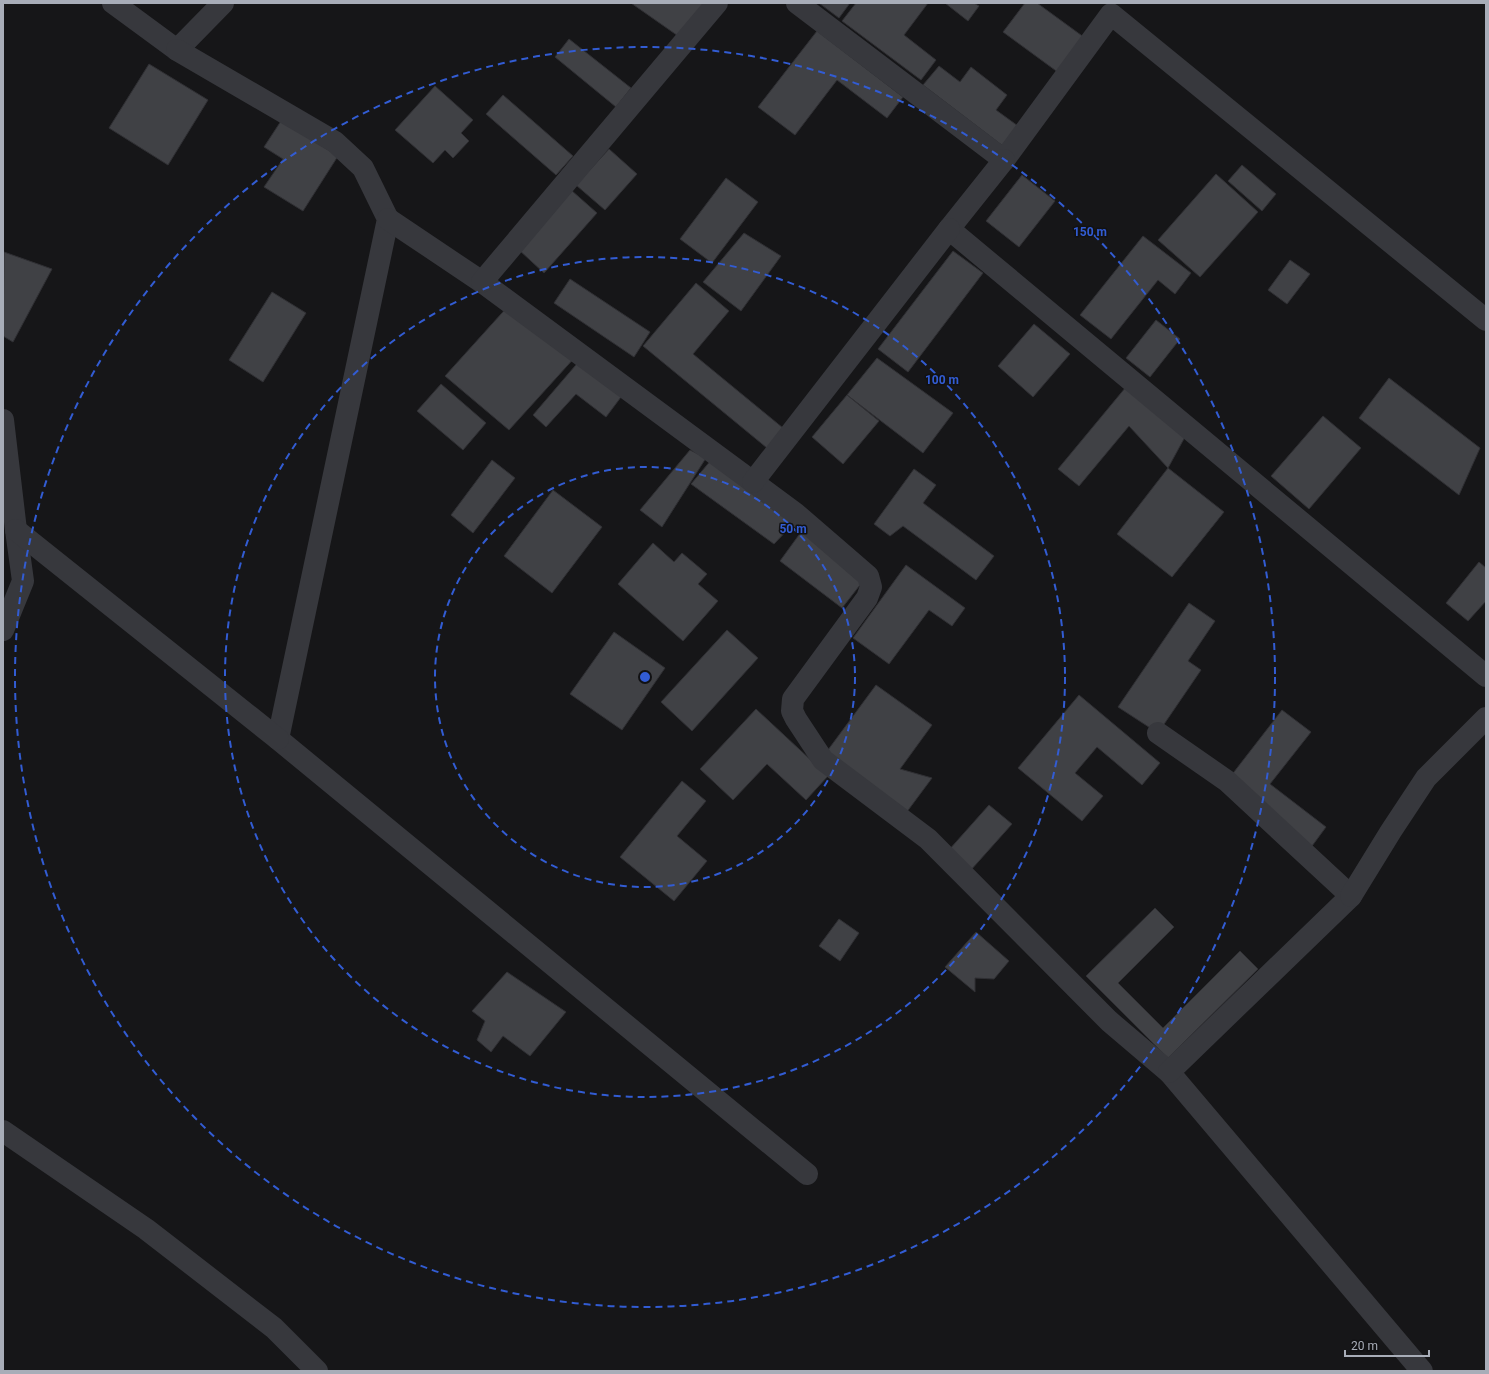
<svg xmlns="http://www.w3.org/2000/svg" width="1489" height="1374" font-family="Roboto,sans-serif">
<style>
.building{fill:#404145;stroke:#303034}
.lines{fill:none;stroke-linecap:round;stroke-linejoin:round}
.street{stroke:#37383d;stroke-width:22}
.ring{fill:none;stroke:#325cd3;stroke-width:2;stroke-dasharray:7 5}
.centre{fill:#325cd3;stroke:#111113;stroke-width:2}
.ring-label{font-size:12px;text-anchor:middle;font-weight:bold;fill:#325cd3;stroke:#111113;stroke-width:3;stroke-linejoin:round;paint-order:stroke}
</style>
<rect width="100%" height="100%" fill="#161618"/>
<g class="building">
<path d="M 631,3 L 705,3 L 681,38 Z"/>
<path d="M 819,3 L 850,3 L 839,18 Z"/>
<path d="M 856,3 L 928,3 L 904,35 L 936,60 L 921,80 L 842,21 Z"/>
<path d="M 945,3 L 974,3 L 979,6 L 968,21 Z"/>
<path d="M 1025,3 L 1037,3 L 1085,38 L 1059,73 L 1003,32 Z"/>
<path d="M 817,31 L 903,97 L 887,118 L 837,80 L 795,135 L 758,107 Z"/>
<path d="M 569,39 L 631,88 L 616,107 L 555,57 Z"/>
<path d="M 149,64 L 208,100 L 168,165 L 109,128 Z"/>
<path d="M 939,66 L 960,82 L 971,67 L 1007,95 L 996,110 L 1018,126 L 1003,146 L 923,85 Z"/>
<path d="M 435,86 L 473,120 L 461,133 L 469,141 L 453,158 L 445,150 L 433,163 L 395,130 Z"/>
<path d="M 503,95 L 573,156 L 556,175 L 486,114 Z"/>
<path d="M 281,121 L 338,156 L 303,211 L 264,187 L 283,159 L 264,147 Z"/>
<path d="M 609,149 L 637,174 L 605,210 L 576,185 Z"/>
<path d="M 1242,165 L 1276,194 L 1262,211 L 1228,181 Z"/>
<path d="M 1216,174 L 1258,212 L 1200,277 L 1158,240 Z"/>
<path d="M 1022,175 L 1055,201 L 1019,247 L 986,221 Z"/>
<path d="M 726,178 L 758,202 L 712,263 L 680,239 Z"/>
<path d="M 571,190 L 597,213 L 544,273 L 518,249 Z"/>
<path d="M 744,233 L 781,256 L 741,311 L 703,282 Z"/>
<path d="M 1143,236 L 1191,273 L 1175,294 L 1158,280 L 1111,339 L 1080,315 Z"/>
<path d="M 953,251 L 983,273 L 908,372 L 878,349 Z"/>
<path d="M 4,252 L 52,269 L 13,342 L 3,336 Z"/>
<path d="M 1290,260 L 1310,274 L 1287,304 L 1268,290 Z"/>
<path d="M 570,279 L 650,332 L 634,357 L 554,303 Z"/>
<path d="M 696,283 L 729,311 L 693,354 L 783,428 L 767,448 L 643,346 Z"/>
<path d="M 272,292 L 306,313 L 263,382 L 229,360 Z"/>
<path d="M 511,303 L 577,355 L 509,430 L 445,376 Z"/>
<path d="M 1156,320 L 1180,339 L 1150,377 L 1126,358 Z"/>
<path d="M 1034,324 L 1070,354 L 1033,397 L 998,366 Z"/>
<path d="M 877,358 L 953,413 L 923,453 L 847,395 Z"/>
<path d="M 581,359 L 624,393 L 606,417 L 576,394 L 546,427 L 533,415 Z"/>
<path d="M 1389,378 L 1480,448 L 1459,495 L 1359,418 Z"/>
<path d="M 441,384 L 486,423 L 463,450 L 417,411 Z"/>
<path d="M 1126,387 L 1186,435 L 1168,468 L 1129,426 L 1079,486 L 1058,469 Z"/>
<path d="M 847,395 L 879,421 L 843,464 L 812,437 Z"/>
<path d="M 1323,416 L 1361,448 L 1309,509 L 1271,476 Z"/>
<path d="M 690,450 L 706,458 L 662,527 L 640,510 Z"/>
<path d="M 712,459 L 795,522 L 774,544 L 691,484 Z"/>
<path d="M 492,460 L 515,478 L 473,533 L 451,515 Z"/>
<path d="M 1168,468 L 1224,512 L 1172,577 L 1117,534 Z"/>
<path d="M 914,469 L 936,485 L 923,503 L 994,556 L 976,580 L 903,526 L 890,536 L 874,524 Z"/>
<path d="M 553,490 L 602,527 L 552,593 L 504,556 Z"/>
<path d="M 804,528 L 867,576 L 842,608 L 780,561 Z"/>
<path d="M 653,543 L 674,562 L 682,553 L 707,574 L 698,584 L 718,601 L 683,641 L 618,584 Z"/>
<path d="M 1479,562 L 1486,568 L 1486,601 L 1468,621 L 1446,603 Z"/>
<path d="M 906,565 L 965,608 L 952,626 L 929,610 L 889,664 L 853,638 Z"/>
<path d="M 1189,603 L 1215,621 L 1188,661 L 1201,670 L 1158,733 L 1118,707 Z"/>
<path d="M 727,630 L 758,658 L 692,731 L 661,702 Z"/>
<path d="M 614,632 L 665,668 L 622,730 L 570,694 Z"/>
<path d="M 876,685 L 932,725 L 900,769 L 932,778 L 906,813 L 825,754 Z"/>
<path d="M 1079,695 L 1160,763 L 1142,785 L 1097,747 L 1075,773 L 1103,796 L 1082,821 L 1018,768 Z"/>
<path d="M 756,709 L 828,776 L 806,800 L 767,764 L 733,800 L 700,769 Z"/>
<path d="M 1282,710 L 1311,732 L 1270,784 L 1326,827 L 1312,846 L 1227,781 Z"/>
<path d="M 682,781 L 706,801 L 677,836 L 707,861 L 674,901 L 620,857 Z"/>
<path d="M 989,805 L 1012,824 L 970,871 L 948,851 Z"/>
<path d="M 1155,908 L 1174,927 L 1118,983 L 1163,1028 L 1240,951 L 1258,969 L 1168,1058 L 1086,976 Z"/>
<path d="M 839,919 L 859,933 L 840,961 L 819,946 Z"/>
<path d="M 976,932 L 1009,961 L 994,979 L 975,978 L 975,992 L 945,967 Z"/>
<path d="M 507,972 L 566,1012 L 530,1056 L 503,1036 L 491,1052 L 477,1040 L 485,1021 L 472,1011 Z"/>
</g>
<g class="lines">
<g class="street">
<path d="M 113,3 L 177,50 L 223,3"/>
<path d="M 797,3 L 1004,160 L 1111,14 L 1486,320"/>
<path d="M 177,50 L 335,142 L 363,168 L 388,219 L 278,739 L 807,1174"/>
<path d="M 1004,160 L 949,229 L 1486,676"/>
<path d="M 388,219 L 482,282 L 753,482 L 795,513 L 868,576 L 871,587 L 867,598 L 793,699 L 792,711 L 796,719 L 823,760 L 928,839 L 1109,1021 L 1169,1072 L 1422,1371"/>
<path d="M 482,282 L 717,3"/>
<path d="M 3,420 L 16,530 L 23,581 L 3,630"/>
<path d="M 753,482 L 949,229"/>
<path d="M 16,530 L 278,739"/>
<path d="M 1158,733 L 1227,781 L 1351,896 L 1169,1072"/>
<path d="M 1351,896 L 1391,831 L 1426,778 L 1486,718"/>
<path d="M 3,1131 L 146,1229 L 274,1328 L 317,1371"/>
</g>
</g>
<g class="ring">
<circle cx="645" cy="677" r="210"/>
<circle cx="645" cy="677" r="420"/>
<circle cx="645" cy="677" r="630"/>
</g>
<circle cx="645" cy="677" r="6" class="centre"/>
<g class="ring-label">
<text x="1090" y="236">150 m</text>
<text x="942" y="384">100 m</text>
<text x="793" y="533">50 m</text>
</g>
<rect width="1489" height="1374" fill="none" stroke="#a8adb8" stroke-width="8"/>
<path d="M1345 1350v6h84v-6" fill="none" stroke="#a8adb8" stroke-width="2"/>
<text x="1351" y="1350" font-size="12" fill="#a8adb8" stroke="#111113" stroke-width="3" paint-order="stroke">20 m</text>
</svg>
